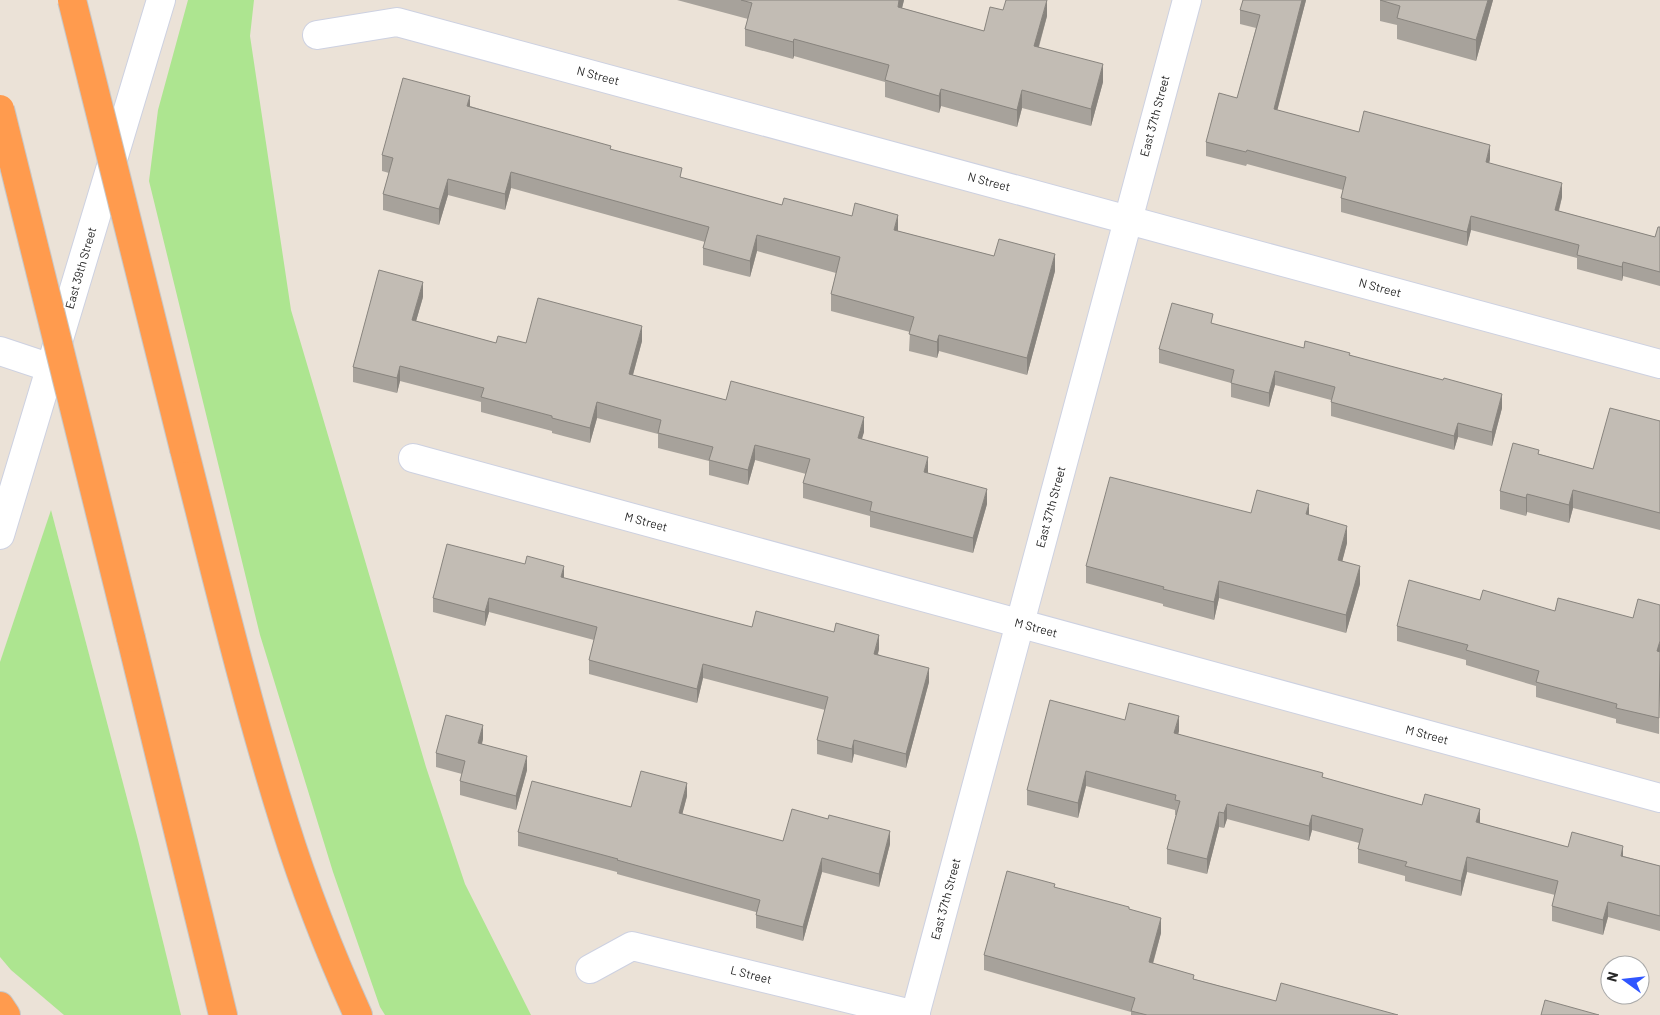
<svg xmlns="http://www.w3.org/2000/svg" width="1660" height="1015" font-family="Barlow,sans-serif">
	<rect width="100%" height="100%" fill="#ebe2d7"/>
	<g fill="#ade590">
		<path d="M 188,0 L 254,0 L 250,36 L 291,310 L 426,767 L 465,884 L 531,1015 L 385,1015 L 380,1007 L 333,872 L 260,635 L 149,181 L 158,110 Z"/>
		<path d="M 51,510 L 138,840 L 181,1015 L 64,1015 L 11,970 L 0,957 L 0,662 Z"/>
	</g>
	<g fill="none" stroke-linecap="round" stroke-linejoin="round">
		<g stroke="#cdd1e1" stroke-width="30">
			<g id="street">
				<path d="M 317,35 L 397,22 L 1660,364"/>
				<path d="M 0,351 L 51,368"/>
				<path d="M 413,458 L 1660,798"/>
				<path d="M 590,969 L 632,946 L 916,1015"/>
				<path d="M 915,1015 L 1187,0"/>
			</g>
		</g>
		<g stroke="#cdd1e1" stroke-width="30">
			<path id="secondary" d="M 0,535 L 161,0"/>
		</g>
		<g stroke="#c7c7c7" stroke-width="30">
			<g id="highway">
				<path d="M 184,449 C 216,574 246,701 285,825 C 305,889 330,953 358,1015"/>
				<path d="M 131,638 L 223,1015"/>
				<path d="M 0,1006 L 6,1015"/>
			</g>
		</g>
		<use href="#street" stroke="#fff" stroke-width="28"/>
		<use href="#secondary" stroke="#fff" stroke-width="28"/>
		<use href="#highway" stroke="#ff9b4e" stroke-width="28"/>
		<g stroke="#c7c7c7" stroke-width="30" stroke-linecap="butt">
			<g id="highway-bridge">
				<path d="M 72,0 L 184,449"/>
				<path d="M 0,109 L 131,638"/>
			</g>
		</g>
		<use href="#highway-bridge" stroke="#ff9b4e" stroke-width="28"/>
	</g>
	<g fill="#a7a29b">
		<path d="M 677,0 L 904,0 L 902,8 L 984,31 L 1003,10 L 1047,16 L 1039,47 L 1103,82 L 1091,126 L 1022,108 L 1017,127 L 941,106 L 939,113 L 885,97 L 885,82 L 794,56 L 793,59 L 745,46 L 745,29 L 748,19 Z"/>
		<path d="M 1243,0 L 1306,0 L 1277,110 L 1359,132 L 1490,159 L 1489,163 L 1562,197 L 1559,211 L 1655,237 L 1660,227 L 1660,286 L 1623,276 L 1622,281 L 1577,269 L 1577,258 L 1471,230 L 1467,246 L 1341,212 L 1341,198 L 1343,190 L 1247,164 L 1246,166 L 1206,156 L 1206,142 L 1237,98 L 1256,28 L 1240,24 L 1240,10 Z"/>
		<path d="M 1380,0 L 1493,0 L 1476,61 L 1397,39 L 1397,25 L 1380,21 Z"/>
		<path d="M 470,106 L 611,149 L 682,178 L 782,205 L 898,231 L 994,256 L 1055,271 L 1027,375 L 939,351 L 937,358 L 909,351 L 910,332 L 831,311 L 831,294 L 836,273 L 757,251 L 750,277 L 703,265 L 703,248 L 705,242 L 511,188 L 505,210 L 448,195 L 439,225 L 383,210 L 383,194 L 389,173 L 382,171 L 382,155 Z"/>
		<path d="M 423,297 L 416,321 L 496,343 L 526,343 L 642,341 L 633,375 L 726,400 L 864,432 L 861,439 L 987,504 L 973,553 L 870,527 L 870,516 L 803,498 L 803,483 L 806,474 L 755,460 L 748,485 L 709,475 L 709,461 L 658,448 L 658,434 L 597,418 L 590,443 L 552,433 L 552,431 L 481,412 L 481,402 L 400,381 L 397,393 L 353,382 L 353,367 Z"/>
		<path d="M 1213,324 L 1304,348 L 1350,355 L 1502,408 L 1492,446 L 1458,437 L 1454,450 L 1331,416 L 1331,400 L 1275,385 L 1269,407 L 1231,397 L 1231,383 L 1159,363 L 1159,349 Z"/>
		<path d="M 1660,421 L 1660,530 L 1573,508 L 1569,523 L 1527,512 L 1526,516 L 1500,509 L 1500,491 L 1539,454 L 1593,469 Z"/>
		<path d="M 1251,513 L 1309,515 L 1347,543 L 1342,561 L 1360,584 L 1346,633 L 1219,598 L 1214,620 L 1163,606 L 1163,604 L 1086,583 L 1086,566 Z"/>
		<path d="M 564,578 L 752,627 L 879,649 L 878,654 L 929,682 L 906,768 L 854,754 L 852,763 L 817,754 L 817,740 L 825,710 L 703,678 L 697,703 L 589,674 L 589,660 L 594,640 L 489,612 L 485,626 L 433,612 L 433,598 Z"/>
		<path d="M 1480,600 L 1555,611 L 1633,618 L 1660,605 L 1659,734 L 1616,723 L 1616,719 L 1536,697 L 1536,686 L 1466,665 L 1466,660 L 1397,641 L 1397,626 Z"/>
		<path d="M 1125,720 L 1179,731 L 1178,734 L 1323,778 L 1480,823 L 1568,847 L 1623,856 L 1660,866 L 1660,931 L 1608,917 L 1603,935 L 1552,921 L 1552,906 L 1555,895 L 1467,872 L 1461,896 L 1405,881 L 1405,876 L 1358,863 L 1358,849 L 1359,843 L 1312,830 L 1309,841 L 1227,819 L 1224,828 L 1219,827 L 1207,874 L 1167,864 L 1167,849 L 1176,815 L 1175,815 L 1175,810 L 1086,786 L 1078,818 L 1027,805 L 1027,790 Z"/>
		<path d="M 483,739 L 482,744 L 527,770 L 516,810 L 460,795 L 460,781 L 462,774 L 436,767 L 436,753 Z"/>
		<path d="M 687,796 L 682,814 L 783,841 L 890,844 L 879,887 L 822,872 L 803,941 L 756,928 L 756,912 L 617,874 L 617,872 L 518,846 L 518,832 L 631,807 Z"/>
		<path d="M 1055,888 L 1129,909 L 1161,933 L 1153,964 L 1194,979 L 1276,1001 L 1398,1015 L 1131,1015 L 1131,1012 L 984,970 L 984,955 Z"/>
	</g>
	<g fill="#88847e">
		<path d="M 899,0 L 904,0 L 898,24 L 898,7 Z"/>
		<path d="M 1047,0 L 1047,16 L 1034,63 L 1034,46 Z"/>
		<path d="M 1302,0 L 1306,0 L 1274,123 L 1274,109 Z"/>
		<path d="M 1488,0 L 1493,0 L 1476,61 L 1476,40 Z"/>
		<path d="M 794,39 L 794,56 L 793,59 L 793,42 Z"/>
		<path d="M 1103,64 L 1103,82 L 1091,126 L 1091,109 Z"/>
		<path d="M 941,89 L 941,106 L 939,113 L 939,96 Z"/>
		<path d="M 1022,90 L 1022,108 L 1017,127 L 1017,110 Z"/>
		<path d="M 470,96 L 470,112 L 467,106 Z"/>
		<path d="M 1490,145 L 1490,159 L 1486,176 L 1486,162 Z"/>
		<path d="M 511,172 L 511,188 L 505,210 L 505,194 Z"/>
		<path d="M 448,179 L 448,195 L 439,225 L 439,209 Z"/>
		<path d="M 1562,183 L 1562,197 L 1555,224 L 1555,210 Z"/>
		<path d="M 898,215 L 898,231 L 894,230 Z"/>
		<path d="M 1471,216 L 1471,230 L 1467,246 L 1467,232 Z"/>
		<path d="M 757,235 L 757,251 L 750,277 L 750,261 Z"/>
		<path d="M 1055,254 L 1055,271 L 1027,375 L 1027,358 Z"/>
		<path d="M 1623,262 L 1623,276 L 1622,281 L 1622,267 Z"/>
		<path d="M 423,282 L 423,297 L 412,335 L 412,320 Z"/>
		<path d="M 642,326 L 642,341 L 629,389 L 629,374 Z"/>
		<path d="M 939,335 L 939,351 L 937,358 L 937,342 Z"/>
		<path d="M 400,366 L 400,381 L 397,393 L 397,378 Z"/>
		<path d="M 1275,371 L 1275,385 L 1269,407 L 1269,393 Z"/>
		<path d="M 1502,394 L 1502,408 L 1492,446 L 1492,432 Z"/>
		<path d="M 597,402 L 597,418 L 590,443 L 590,428 Z"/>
		<path d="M 864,417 L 864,432 L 858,453 L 858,438 Z"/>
		<path d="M 1458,423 L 1458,437 L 1454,450 L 1454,436 Z"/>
		<path d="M 755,445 L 755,460 L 748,485 L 748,470 Z"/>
		<path d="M 928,457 L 928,472 L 924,487 L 924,472 Z"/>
		<path d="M 987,489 L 987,504 L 973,553 L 973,538 Z"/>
		<path d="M 1573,490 L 1573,508 L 1569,523 L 1569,505 Z"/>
		<path d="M 1527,494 L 1527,512 L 1526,516 L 1526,498 Z"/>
		<path d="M 1309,504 L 1309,521 L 1306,514 Z"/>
		<path d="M 1347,526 L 1347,543 L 1338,578 L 1338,560 Z"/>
		<path d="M 564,566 L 564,580 L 561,577 Z"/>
		<path d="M 1360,566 L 1360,584 L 1346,633 L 1346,615 Z"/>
		<path d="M 1219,581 L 1219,598 L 1214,620 L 1214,602 Z"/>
		<path d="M 489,598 L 489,612 L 485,626 L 485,612 Z"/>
		<path d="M 879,635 L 879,649 L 874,668 L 874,654 Z"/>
		<path d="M 1660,641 L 1660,656 L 1657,651 Z"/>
		<path d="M 703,664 L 703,678 L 697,703 L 697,689 Z"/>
		<path d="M 929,668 L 929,682 L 906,768 L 906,754 Z"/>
		<path d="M 1179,716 L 1179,731 L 1174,748 L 1174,733 Z"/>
		<path d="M 483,725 L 483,739 L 478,757 L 478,743 Z"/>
		<path d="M 854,740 L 854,754 L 852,763 L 852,749 Z"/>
		<path d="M 527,756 L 527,770 L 516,810 L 516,796 Z"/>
		<path d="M 1086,771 L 1086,786 L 1078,818 L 1078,803 Z"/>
		<path d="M 687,783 L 687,796 L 679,827 L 679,813 Z"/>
		<path d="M 1227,804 L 1227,819 L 1224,828 L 1224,813 Z"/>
		<path d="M 1480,809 L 1480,824 L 1476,822 Z"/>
		<path d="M 1219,812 L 1219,827 L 1207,874 L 1207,859 Z"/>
		<path d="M 1312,815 L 1312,830 L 1309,841 L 1309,826 Z"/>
		<path d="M 890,831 L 890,844 L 879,887 L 879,874 Z"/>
		<path d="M 1623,846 L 1623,861 L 1621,856 Z"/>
		<path d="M 1467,857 L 1467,872 L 1461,896 L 1461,881 Z"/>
		<path d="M 822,858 L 822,872 L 803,941 L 803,927 Z"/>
		<path d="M 1608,902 L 1608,917 L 1603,935 L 1603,920 Z"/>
		<path d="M 1161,918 L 1161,933 L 1149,977 L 1149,962 Z"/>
	</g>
	<g fill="#c2bcb4" stroke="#88847e">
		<path d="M 741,0 L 899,0 L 898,7 L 984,31 L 990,7 L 1003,10 L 1006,0 L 1047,0 L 1034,46 L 1103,64 L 1091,109 L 1022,90 L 1017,110 L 941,89 L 939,96 L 885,80 L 889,65 L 794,39 L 793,42 L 745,29 L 752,3 Z"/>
		<path d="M 1243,0 L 1302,0 L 1274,109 L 1359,132 L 1364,111 L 1490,145 L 1486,162 L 1562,183 L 1555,210 L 1655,237 L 1658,227 L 1660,227 L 1660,272 L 1623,262 L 1622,267 L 1577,255 L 1579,245 L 1471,216 L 1467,232 L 1341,198 L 1346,177 L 1247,150 L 1246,152 L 1206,142 L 1219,93 L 1237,98 L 1260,15 L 1240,10 Z"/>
		<path d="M 1380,0 L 1488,0 L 1476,40 L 1397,18 L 1400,6 Z"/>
		<path d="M 403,78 L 470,96 L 467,106 L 611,146 L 610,149 L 682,168 L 680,177 L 782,205 L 784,198 L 852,216 L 855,203 L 898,215 L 894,230 L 994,256 L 999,239 L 1055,254 L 1027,358 L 939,335 L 937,342 L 909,334 L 914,317 L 831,294 L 840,257 L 757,235 L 750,261 L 703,248 L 709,227 L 511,172 L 505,194 L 448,179 L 439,209 L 383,194 L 393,158 L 382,155 Z"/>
		<path d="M 379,270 L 423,282 L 412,320 L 496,343 L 498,336 L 526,343 L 538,298 L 642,326 L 629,374 L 726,400 L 731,381 L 864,417 L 858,438 L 928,457 L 924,472 L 987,489 L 973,538 L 870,511 L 872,502 L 803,483 L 810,459 L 755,445 L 748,470 L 709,460 L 713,447 L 658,433 L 661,420 L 597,402 L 590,428 L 552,418 L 552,416 L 481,397 L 484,388 L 400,366 L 397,378 L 353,367 Z"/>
		<path d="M 1172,303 L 1213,314 L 1211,323 L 1304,348 L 1305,341 L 1350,353 L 1349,355 L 1443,380 L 1444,378 L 1502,394 L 1492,432 L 1458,423 L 1454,436 L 1331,402 L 1335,387 L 1275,371 L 1269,393 L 1231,383 L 1234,370 L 1159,349 Z"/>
		<path d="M 1610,408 L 1660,421 L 1660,513 L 1573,490 L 1569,505 L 1527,494 L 1526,498 L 1500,491 L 1513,443 L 1539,450 L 1538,454 L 1593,469 Z"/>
		<path d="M 1110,477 L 1251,513 L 1257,490 L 1309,504 L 1306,514 L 1347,526 L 1338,560 L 1360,566 L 1346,615 L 1219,581 L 1214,602 L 1163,589 L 1164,587 L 1086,566 Z"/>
		<path d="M 447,544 L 525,564 L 527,556 L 564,566 L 561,577 L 752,627 L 756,611 L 834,632 L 836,623 L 879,635 L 874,654 L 929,668 L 906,754 L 854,740 L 852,749 L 817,740 L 828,697 L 703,664 L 697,689 L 589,660 L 597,627 L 489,598 L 485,612 L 433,598 Z"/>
		<path d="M 1409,580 L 1480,600 L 1483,590 L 1555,611 L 1558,598 L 1633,618 L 1638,599 L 1660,605 L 1660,641 L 1657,651 L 1660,652 L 1659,718 L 1616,708 L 1617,704 L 1536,682 L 1539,671 L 1466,650 L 1468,645 L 1397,626 Z"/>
		<path d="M 1050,700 L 1125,720 L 1129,703 L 1179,716 L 1174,733 L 1323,773 L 1322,777 L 1422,805 L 1425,794 L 1480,809 L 1476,822 L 1568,847 L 1572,832 L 1623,846 L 1621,856 L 1660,866 L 1660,916 L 1608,902 L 1603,920 L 1552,906 L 1558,881 L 1467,857 L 1461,881 L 1405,866 L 1407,862 L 1358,849 L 1363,829 L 1312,815 L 1309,826 L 1227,804 L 1224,813 L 1219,812 L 1207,859 L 1167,849 L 1180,801 L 1175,800 L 1176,795 L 1086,771 L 1078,803 L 1027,790 Z"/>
		<path d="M 446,715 L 483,725 L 478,743 L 527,756 L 516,796 L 460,781 L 465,761 L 436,753 Z"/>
		<path d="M 641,771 L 687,783 L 679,813 L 783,841 L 792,809 L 828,819 L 829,815 L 890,831 L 879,874 L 822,858 L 803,927 L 756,915 L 760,900 L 617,860 L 618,859 L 518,832 L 532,781 L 631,807 Z"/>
		<path d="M 1007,871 L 1055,884 L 1054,887 L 1129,907 L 1129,909 L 1161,918 L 1149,962 L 1194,975 L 1193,979 L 1276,1001 L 1281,983 L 1398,1015 L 1147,1015 L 1131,1011 L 1135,998 L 984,955 Z"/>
		<path d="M 1545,1000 L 1599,1015 L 1541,1015 Z"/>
	</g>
	<g text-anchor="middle" stroke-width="4" stroke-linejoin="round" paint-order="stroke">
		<g font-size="12" fill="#272727" stroke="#fff">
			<text transform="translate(598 76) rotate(15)" y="4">N Street</text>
			<text transform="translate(1155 116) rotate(-75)" y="4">East 37th Street</text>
			<text transform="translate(989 182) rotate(15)" y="4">N Street</text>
			<text transform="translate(81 268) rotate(-74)" y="4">East 39th Street</text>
			<text transform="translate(1380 288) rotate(15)" y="4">N Street</text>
			<text transform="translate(1051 507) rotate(-75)" y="4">East 37th Street</text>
			<text transform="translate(646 522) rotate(15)" y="4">M Street</text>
			<text transform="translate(1036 628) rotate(15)" y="4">M Street</text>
			<text transform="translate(1427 735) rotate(15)" y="4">M Street</text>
			<text transform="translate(946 899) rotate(-75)" y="4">East 37th Street</text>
			<text transform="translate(751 975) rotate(14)" y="4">L Street</text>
		</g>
	</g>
	<g transform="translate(1625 980) rotate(285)"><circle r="24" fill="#ffffff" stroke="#a9a9a9"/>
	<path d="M0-4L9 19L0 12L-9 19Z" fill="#3056ff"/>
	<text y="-8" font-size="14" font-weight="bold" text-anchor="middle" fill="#272727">N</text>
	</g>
</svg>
